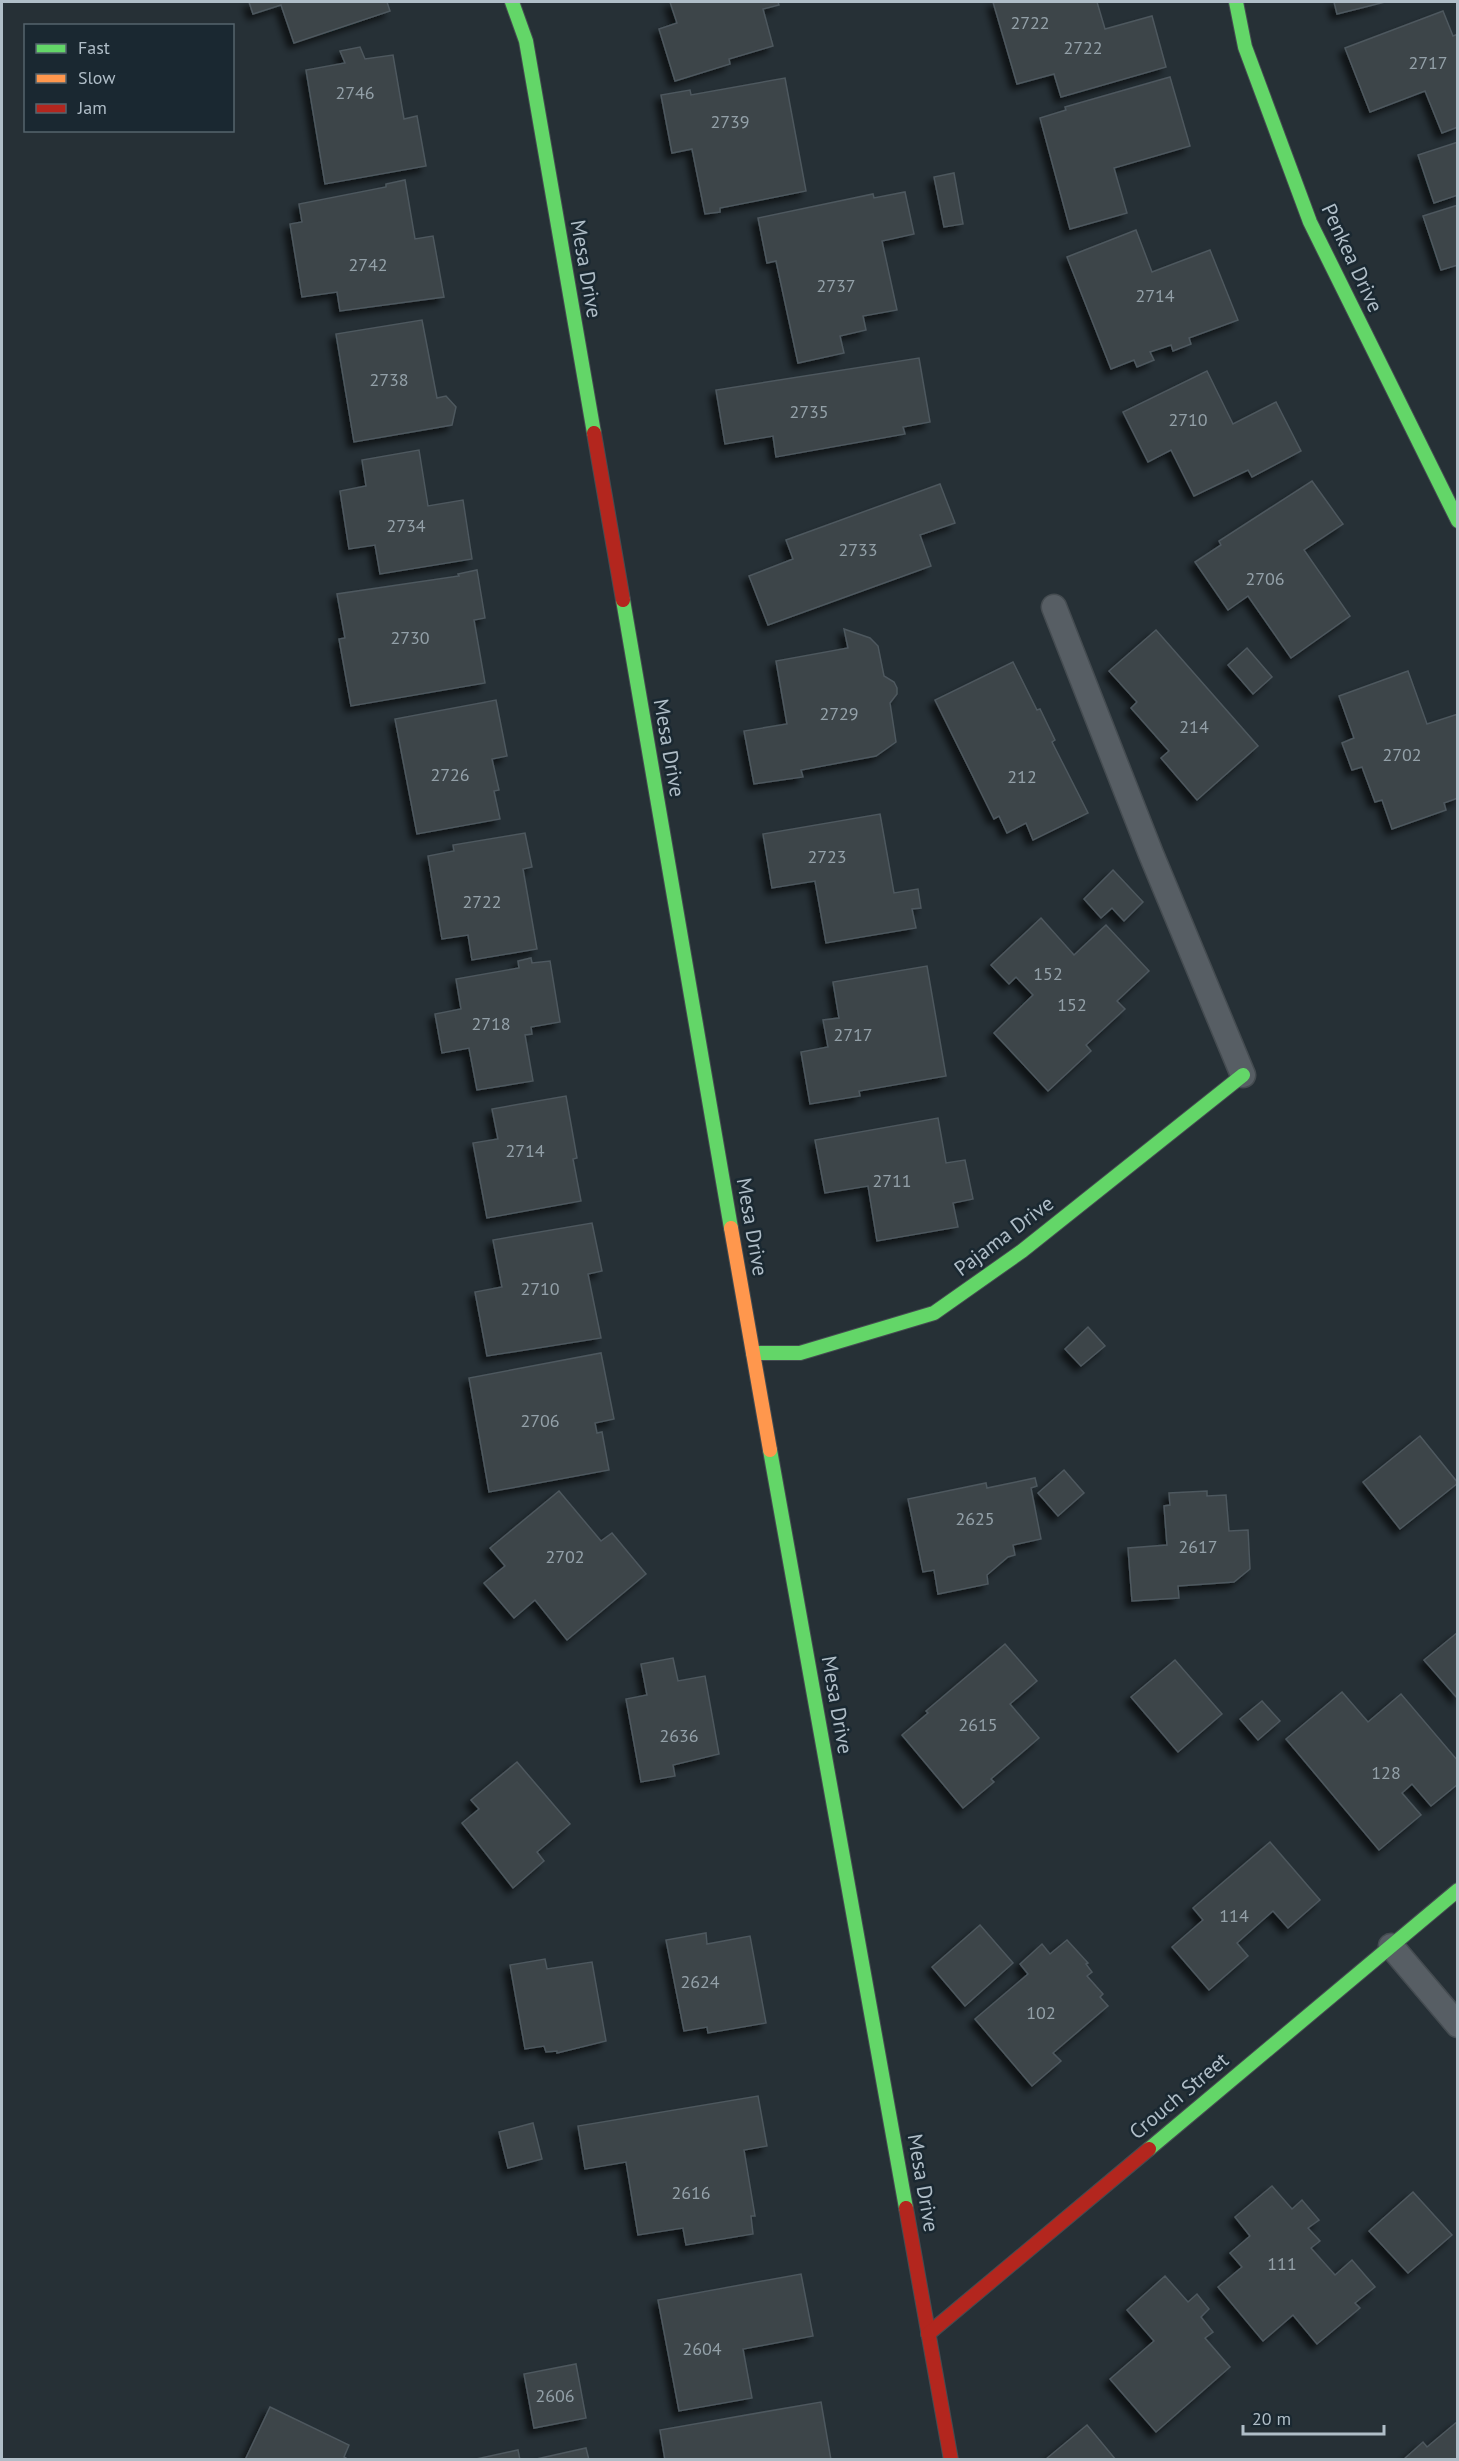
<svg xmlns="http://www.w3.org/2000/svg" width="1459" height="2461" font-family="'PT Sans',sans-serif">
	<defs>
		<filter id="shadow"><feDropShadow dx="-5.5" dy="5.5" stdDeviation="3" flood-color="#0009"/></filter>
	</defs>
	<rect width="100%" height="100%" fill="#263036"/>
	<g fill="#3c4449" stroke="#4e585e" stroke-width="1.5" filter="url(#shadow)">
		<path d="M 249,2 L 387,2 L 390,11 L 294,43 L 281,5 L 253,14 Z"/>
		<path d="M 670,2 L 778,2 L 779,5 L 763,9 L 773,46 L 729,59 L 730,64 L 675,81 L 659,29 L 677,23 Z"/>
		<path d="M 993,2 L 1097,2 L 1105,29 L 1152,16 L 1166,67 L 1061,97 L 1054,74 L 1017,84 Z"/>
		<path d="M 1334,2 L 1385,2 L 1337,14 Z"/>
		<path d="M 1443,11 L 1453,36 L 1458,34 L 1458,127 L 1442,133 L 1425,91 L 1370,112 L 1345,48 Z"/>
		<path d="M 360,47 L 365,59 L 393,55 L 404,119 L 417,116 L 426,166 L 325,184 L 306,70 L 345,63 L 340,51 Z"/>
		<path d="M 1170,77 L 1190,146 L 1114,168 L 1127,213 L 1070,229 L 1040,118 L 1066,110 L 1065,107 Z"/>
		<path d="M 785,78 L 806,191 L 720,208 L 720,212 L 705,214 L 692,149 L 672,153 L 661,95 L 690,90 L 691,95 Z"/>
		<path d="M 1458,142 L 1458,195 L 1434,203 L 1418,155 Z"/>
		<path d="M 954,173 L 963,224 L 944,227 L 934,177 Z"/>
		<path d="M 405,180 L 415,239 L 433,236 L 444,297 L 340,311 L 337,292 L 302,297 L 290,224 L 302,222 L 299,204 L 386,187 L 386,184 Z"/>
		<path d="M 905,192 L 914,234 L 882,241 L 897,310 L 863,316 L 866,330 L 840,336 L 844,353 L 798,363 L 776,261 L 767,263 L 758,218 L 873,194 L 874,198 Z"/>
		<path d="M 1458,205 L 1458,265 L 1441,270 L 1423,216 Z"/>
		<path d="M 1136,230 L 1152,272 L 1210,250 L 1238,320 L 1189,338 L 1191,344 L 1173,351 L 1171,345 L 1150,352 L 1154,360 L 1137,367 L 1134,360 L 1111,369 L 1067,257 Z"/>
		<path d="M 422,320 L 437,398 L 446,396 L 456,407 L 452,425 L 354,442 L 336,334 Z"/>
		<path d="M 919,358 L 930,422 L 903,427 L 905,434 L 776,457 L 773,436 L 725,444 L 716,390 Z"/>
		<path d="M 1207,371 L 1233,424 L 1276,402 L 1301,451 L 1252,477 L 1248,470 L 1194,496 L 1171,450 L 1148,462 L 1123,412 Z"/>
		<path d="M 419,450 L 428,506 L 463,500 L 472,559 L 380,574 L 375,545 L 349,549 L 340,491 L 366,486 L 362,460 Z"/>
		<path d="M 1312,481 L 1343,524 L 1304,550 L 1350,616 L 1291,658 L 1248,596 L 1228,610 L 1195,562 L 1221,545 L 1219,541 Z"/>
		<path d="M 940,484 L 955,523 L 920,535 L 931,566 L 768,625 L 749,576 L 793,559 L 786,540 Z"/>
		<path d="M 477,570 L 485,618 L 474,620 L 485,683 L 351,706 L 339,639 L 345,638 L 337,594 L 459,576 L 458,574 Z"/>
		<path d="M 844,629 L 870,638 L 878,646 L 884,676 L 894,682 L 897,688 L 897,694 L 890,703 L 896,742 L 876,756 L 801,770 L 803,777 L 754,784 L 744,731 L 787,724 L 776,661 L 848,648 Z"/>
		<path d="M 1156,630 L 1258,746 L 1197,800 L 1161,758 L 1169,751 L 1131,708 L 1137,702 L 1109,671 Z"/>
		<path d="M 1247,648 L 1272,677 L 1253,694 L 1228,665 Z"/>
		<path d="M 1013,662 L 1037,710 L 1040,709 L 1055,740 L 1052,742 L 1088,813 L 1033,840 L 1026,823 L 1007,833 L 999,816 L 994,819 L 935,700 Z"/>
		<path d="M 1408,671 L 1427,724 L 1458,714 L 1458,798 L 1444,803 L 1446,810 L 1392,829 L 1382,800 L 1375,802 L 1362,767 L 1352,770 L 1342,743 L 1354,738 L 1339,696 Z"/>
		<path d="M 496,700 L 507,756 L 492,759 L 499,790 L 494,791 L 500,819 L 417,834 L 395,719 Z"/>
		<path d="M 880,814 L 894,893 L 918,889 L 921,908 L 912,909 L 916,928 L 826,943 L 815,881 L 772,888 L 763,834 Z"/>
		<path d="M 525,833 L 532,867 L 523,869 L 537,949 L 472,960 L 468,935 L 442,939 L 428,856 L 454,851 L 453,845 Z"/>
		<path d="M 1113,870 L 1143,902 L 1124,921 L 1112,908 L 1101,918 L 1084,899 Z"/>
		<path d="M 1041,918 L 1074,955 L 1106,925 L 1149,971 L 1117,1001 L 1125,1009 L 1086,1045 L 1091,1051 L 1048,1091 L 994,1033 L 1033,995 L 1016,977 L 1009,984 L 991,965 Z"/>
		<path d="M 531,958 L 532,963 L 550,961 L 560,1022 L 531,1027 L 532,1034 L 525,1035 L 533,1081 L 477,1090 L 469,1048 L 442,1053 L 435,1014 L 461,1009 L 456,979 L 519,968 L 518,961 Z"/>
		<path d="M 927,966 L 946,1076 L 859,1091 L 860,1096 L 810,1104 L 801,1052 L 828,1047 L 823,1020 L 839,1018 L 833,982 Z"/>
		<path d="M 566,1096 L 577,1158 L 573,1159 L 581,1201 L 487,1218 L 473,1143 L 498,1139 L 492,1109 Z"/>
		<path d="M 938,1118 L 946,1163 L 965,1160 L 973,1199 L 953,1203 L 958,1227 L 877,1241 L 868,1186 L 825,1193 L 815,1140 Z"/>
		<path d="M 592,1223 L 602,1271 L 588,1274 L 601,1338 L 487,1356 L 475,1292 L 502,1287 L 493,1240 Z"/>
		<path d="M 1088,1327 L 1105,1346 L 1081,1366 L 1065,1349 Z"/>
		<path d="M 601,1353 L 614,1419 L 595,1423 L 597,1433 L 602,1432 L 609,1470 L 489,1492 L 469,1378 Z"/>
		<path d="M 1420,1436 L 1458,1483 L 1400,1529 L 1363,1482 Z"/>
		<path d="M 1064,1470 L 1084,1493 L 1058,1516 L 1038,1493 Z"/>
		<path d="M 1035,1478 L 1037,1486 L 1031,1488 L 1041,1539 L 1013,1545 L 1015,1555 L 1008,1557 L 987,1575 L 988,1584 L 938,1594 L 934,1570 L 923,1572 L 908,1499 L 986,1483 L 987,1488 Z"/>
		<path d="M 559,1491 L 601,1541 L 612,1533 L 646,1574 L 567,1640 L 535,1600 L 514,1618 L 484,1583 L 505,1566 L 490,1548 Z"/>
		<path d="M 1207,1491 L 1207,1496 L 1226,1495 L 1229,1531 L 1248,1530 L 1250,1569 L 1234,1582 L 1178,1586 L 1179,1598 L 1132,1601 L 1128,1548 L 1167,1545 L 1164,1506 L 1170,1505 L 1169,1493 Z"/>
		<path d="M 1458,1632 L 1458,1699 L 1424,1660 Z"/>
		<path d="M 1005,1644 L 1037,1681 L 1010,1704 L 1039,1738 L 991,1779 L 994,1782 L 963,1808 L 902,1735 L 928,1713 L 926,1711 Z"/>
		<path d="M 673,1658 L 678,1681 L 705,1676 L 719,1754 L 673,1765 L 675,1776 L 641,1782 L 626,1699 L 647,1695 L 641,1664 Z"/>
		<path d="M 1175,1660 L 1222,1714 L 1178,1752 L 1131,1697 Z"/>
		<path d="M 1342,1692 L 1368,1722 L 1401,1694 L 1458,1761 L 1458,1784 L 1431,1806 L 1412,1784 L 1402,1793 L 1421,1815 L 1379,1850 L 1286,1739 Z"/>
		<path d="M 1262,1701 L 1280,1721 L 1258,1740 L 1240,1719 Z"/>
		<path d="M 517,1762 L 570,1824 L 537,1852 L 544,1861 L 513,1888 L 462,1823 L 479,1809 L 471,1800 Z"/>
		<path d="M 1270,1842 L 1320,1900 L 1288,1928 L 1273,1911 L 1237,1943 L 1248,1956 L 1209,1990 L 1172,1947 L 1203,1920 L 1193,1908 Z"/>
		<path d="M 980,1925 L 1013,1963 L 965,2006 L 932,1967 Z"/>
		<path d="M 706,1933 L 707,1944 L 750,1936 L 766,2023 L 708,2033 L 707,2027 L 684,2031 L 666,1940 Z"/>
		<path d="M 1067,1940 L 1088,1963 L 1086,1964 L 1092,1972 L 1087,1976 L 1103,1994 L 1100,1997 L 1108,2006 L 1053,2053 L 1061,2061 L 1032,2086 L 975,2019 L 1028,1974 L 1020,1964 L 1042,1944 L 1050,1954 Z"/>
		<path d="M 545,1959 L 547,1969 L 592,1962 L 606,2041 L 557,2053 L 557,2051 L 546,2052 L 544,2046 L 525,2049 L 510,1965 Z"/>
		<path d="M 758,2096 L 767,2146 L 744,2150 L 755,2216 L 751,2216 L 753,2234 L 686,2245 L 683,2228 L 638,2235 L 626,2162 L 585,2169 L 578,2126 Z"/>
		<path d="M 533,2123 L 542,2159 L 508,2168 L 499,2132 Z"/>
		<path d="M 1272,2186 L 1292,2209 L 1302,2200 L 1319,2220 L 1308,2228 L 1320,2241 L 1311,2248 L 1335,2275 L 1352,2260 L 1375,2287 L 1355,2303 L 1360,2308 L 1317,2344 L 1293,2315 L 1263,2341 L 1218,2287 L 1242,2267 L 1230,2253 L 1250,2236 L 1235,2217 Z"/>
		<path d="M 1413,2192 L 1452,2235 L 1408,2273 L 1369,2231 Z"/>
		<path d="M 801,2274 L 813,2336 L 743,2349 L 752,2398 L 679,2411 L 658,2300 Z"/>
		<path d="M 1165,2276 L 1188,2302 L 1197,2294 L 1209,2309 L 1201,2317 L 1213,2332 L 1205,2338 L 1230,2367 L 1156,2432 L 1110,2379 L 1154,2341 L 1127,2310 Z"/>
		<path d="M 576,2364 L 586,2418 L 534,2428 L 524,2374 Z"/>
		<path d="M 821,2402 L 831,2460 L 665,2460 L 660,2430 Z"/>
		<path d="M 270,2407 L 349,2445 L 344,2457 L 349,2460 L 245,2460 Z"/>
		<path d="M 1458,2421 L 1458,2460 L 1403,2460 L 1423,2442 L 1427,2447 Z"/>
		<path d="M 1087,2425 L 1116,2460 L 1046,2460 L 1046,2459 Z"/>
		<path d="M 586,2448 L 589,2460 L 532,2460 Z"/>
		<path d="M 518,2450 L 520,2460 L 476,2460 L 476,2459 Z"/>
	</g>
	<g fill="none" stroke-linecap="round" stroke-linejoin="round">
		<g stroke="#454c51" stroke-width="27">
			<g id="lane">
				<path d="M 1054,607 L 1151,854 L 1243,1075"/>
				<path d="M 1391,1946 L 1458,2025"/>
			</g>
		</g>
		<g stroke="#454c51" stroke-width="16">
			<g id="fast">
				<path d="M 512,2 L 526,41 L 594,433"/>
				<path d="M 1236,2 L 1245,47 L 1310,222 L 1458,521"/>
				<path d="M 623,600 L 731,1228"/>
				<path d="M 753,1353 L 800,1353 L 934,1313 L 1022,1251 L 1243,1075"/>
				<path d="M 770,1450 L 906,2208"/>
				<path d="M 1149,2149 L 1458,1890"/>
			</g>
		</g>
		<g stroke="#454c51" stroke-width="16">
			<path id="slow" d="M 731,1228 L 770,1450"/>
		</g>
		<g stroke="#454c51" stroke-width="16">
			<g id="jam">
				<path d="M 594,433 L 623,600"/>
				<path d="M 906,2208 L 951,2460"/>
				<path d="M 928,2334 L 1149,2149"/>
			</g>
		</g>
		<use href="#lane" stroke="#575e64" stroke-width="24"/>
		<use href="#fast" stroke="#63d668" stroke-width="14"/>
		<use href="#slow" stroke="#ff974d" stroke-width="14"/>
		<use href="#jam" stroke="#b3261e" stroke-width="14"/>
	</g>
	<g text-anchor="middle" stroke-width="5" stroke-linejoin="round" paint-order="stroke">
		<g font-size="18" fill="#93a0a8">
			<text x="1030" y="29">2722</text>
			<text x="1083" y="54">2722</text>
			<text x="1428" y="69">2717</text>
			<text x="355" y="99">2746</text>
			<text x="730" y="128">2739</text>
			<text x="368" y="271">2742</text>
			<text x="836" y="292">2737</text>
			<text x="1155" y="302">2714</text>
			<text x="389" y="386">2738</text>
			<text x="809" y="418">2735</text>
			<text x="1188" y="426">2710</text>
			<text x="406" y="532">2734</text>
			<text x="858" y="556">2733</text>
			<text x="1265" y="585">2706</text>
			<text x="410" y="644">2730</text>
			<text x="839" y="720">2729</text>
			<text x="1194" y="733">214</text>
			<text x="1402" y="761">2702</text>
			<text x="450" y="781">2726</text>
			<text x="1022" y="783">212</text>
			<text x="827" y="863">2723</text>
			<text x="482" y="908">2722</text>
			<text x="1048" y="980">152</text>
			<text x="1072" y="1011">152</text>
			<text x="491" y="1030">2718</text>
			<text x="853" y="1041">2717</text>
			<text x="525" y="1157">2714</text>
			<text x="892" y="1187">2711</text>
			<text x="540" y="1295">2710</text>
			<text x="540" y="1427">2706</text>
			<text x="975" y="1525">2625</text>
			<text x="1198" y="1553">2617</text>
			<text x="565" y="1563">2702</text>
			<text x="978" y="1731">2615</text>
			<text x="679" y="1742">2636</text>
			<text x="1386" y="1779">128</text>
			<text x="1234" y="1922">114</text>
			<text x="700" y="1988">2624</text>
			<text x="1041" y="2019">102</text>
			<text x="691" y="2199">2616</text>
			<text x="1282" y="2270">111</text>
			<text x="702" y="2355">2604</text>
			<text x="555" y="2402">2606</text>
		</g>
		<g font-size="21" fill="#b0bec8" stroke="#1a2831">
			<text transform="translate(1352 258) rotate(65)" y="7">Penkea Drive</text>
			<text transform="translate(586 269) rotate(80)" y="7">Mesa Drive</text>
			<text transform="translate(669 748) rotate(80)" y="7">Mesa Drive</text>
			<text transform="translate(752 1227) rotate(80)" y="7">Mesa Drive</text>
			<text transform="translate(1004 1236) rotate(-37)" y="7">Pajama Drive</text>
			<text transform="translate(837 1705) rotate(80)" y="7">Mesa Drive</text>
			<text transform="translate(1179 2096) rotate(-40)" y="7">Crouch Street</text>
			<text transform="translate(923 2183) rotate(80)" y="7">Mesa Drive</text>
		</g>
	</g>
	<rect width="1459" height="2461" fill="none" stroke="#b0bec8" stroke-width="6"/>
	<rect x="24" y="24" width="210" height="108" fill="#1a2831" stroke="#56646d" stroke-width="1.5"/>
	<rect x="36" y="44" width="30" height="9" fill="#63d668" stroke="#56646d" stroke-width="1.5"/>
	<text x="78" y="54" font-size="18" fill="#b0bec8">Fast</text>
	<rect x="36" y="74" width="30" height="9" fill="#ff974d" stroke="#56646d" stroke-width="1.5"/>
	<text x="78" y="84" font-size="18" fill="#b0bec8">Slow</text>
	<rect x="36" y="104" width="30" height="9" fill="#b3261e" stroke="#56646d" stroke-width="1.5"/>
	<text x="78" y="114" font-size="18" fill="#b0bec8">Jam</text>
	<path d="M1243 2425v9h141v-9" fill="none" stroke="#b0bec8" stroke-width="3"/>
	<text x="1252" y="2425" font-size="18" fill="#b0bec8" stroke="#1a2831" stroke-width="4.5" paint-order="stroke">20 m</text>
</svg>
